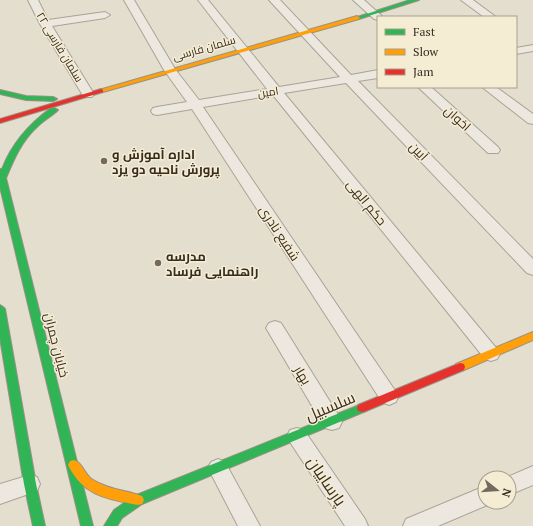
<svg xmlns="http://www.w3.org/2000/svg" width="533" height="526" font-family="'PT Serif',Cairo,serif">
	<rect width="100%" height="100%" fill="#e4dece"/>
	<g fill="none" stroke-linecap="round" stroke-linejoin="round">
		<g stroke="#a9a397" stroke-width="2">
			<g id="street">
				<path d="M 28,0 L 38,0 L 48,20 L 105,12 L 110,15 L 105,18 L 52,26 L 94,94 L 92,97 L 84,97 L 82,94 L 40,24 Z"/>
				<path d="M 124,0 L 134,0 L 175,69 L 199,100 L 267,89 L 198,0 L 208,0 L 279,87 L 340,77 L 269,0 L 280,0 L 351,75 L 378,70 L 378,78 L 358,81 L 533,259 L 533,275 L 527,273 L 346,83 L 284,93 L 497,349 L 500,354 L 497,359 L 491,361 L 485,359 L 273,95 L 203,107 L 396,392 L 398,397 L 396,402 L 389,405 L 382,402 L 192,109 L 157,115 L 153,114 L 151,111 L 153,108 L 157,107 L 187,102 L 164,70 Z"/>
				<path d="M 353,0 L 364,0 L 383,17 L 378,17 L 378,20 L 374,19 Z"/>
				<path d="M 461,0 L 473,0 L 496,17 L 484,17 Z"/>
				<path d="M 533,45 L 533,51 L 516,54 L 516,48 Z"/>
				<path d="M 418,87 L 431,87 L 498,147 L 500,150 L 498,153 L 488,153 Z"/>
				<path d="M 482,87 L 496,87 L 533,114 L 533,124 L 528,123 Z"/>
				<path d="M 275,321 L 281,323 L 339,416 L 342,422 L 339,428 L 332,430 L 325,428 L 266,328 L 269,323 Z"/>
				<path d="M 297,428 L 304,430 L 365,519 L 368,526 L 345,526 L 290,442 L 287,436 L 290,430 Z"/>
				<path d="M 218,459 L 225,462 L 260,526 L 238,526 L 208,468 L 211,462 Z"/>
				<path d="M 533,466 L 533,485 L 509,495 L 509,478 L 505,478 Z"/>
				<path d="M 30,475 L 37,477 L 40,484 L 37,491 L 0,504 L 0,484 Z"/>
				<path d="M 485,486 L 485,502 L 492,503 L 438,526 L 403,526 L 406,519 Z"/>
			</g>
		</g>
		<g stroke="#999286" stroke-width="2">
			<g id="fast">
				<path d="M 410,0 L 419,0 L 359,19 L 354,18 Z"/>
				<path d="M 0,90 L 26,96 L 53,97 L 57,99 L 53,101 L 26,100 L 0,94 Z"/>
				<path d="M 51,108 L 54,108 L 58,110 C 52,116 44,120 38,126 C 22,140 14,159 6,178 L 93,526 L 81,526 L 0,187 L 0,169 L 2,169 C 12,143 29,124 51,108 Z"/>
				<path d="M 0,305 L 3,307 L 5,309 L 36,484 L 45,526 L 33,526 L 24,484 L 0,338 Z"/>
				<path d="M 362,404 L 366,405 L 367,408 L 366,411 L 142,504 L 122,518 L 117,526 L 104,526 L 114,510 L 134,496 Z"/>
			</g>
		</g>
		<g stroke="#999286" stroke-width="2">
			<g id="slow">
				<path d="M 357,16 L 360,18 L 359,19 L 103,92 L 99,92 L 98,91 L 99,90 Z"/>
				<path d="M 533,332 L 533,340 L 464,370 L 460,371 L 456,370 L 455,367 L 456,364 Z"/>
				<path d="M 74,460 C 83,463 85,476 93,480 C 110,490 125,490 142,496 L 144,500 L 142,504 L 138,505 C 108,499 83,496 68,465 L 70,461 Z"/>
			</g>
		</g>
		<g stroke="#999286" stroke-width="2">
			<g id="jam">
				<path d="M 101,89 L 103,90 L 103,92 L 0,123 L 0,119 Z"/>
				<path d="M 460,363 L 464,364 L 465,367 L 464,370 L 366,411 L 362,412 L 358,411 L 357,408 L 358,405 Z"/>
			</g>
		</g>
		<use href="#street" fill="#ece8df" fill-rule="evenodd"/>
		<use href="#fast" fill="#30b455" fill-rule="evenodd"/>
		<use href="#slow" fill="#ff9f0a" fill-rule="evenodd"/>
		<use href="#jam" fill="#e5322d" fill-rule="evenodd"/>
	</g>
	<g fill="#746a5c" stroke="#f5ecd4" stroke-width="1.5">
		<circle cx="104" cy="161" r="4"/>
		<circle cx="158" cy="263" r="4"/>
	</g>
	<g text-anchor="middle" stroke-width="3" stroke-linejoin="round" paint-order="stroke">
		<g font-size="11" fill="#382b1f" stroke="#f5ecd4">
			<text transform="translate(60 47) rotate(59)" y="4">سلمان فارسی ۲۲</text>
			<text transform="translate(204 48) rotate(-16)" y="4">سلمان فارسی</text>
			<text transform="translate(268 92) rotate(-9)" y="4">امین</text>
		</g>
		<g font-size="13" fill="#382b1f" stroke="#f5ecd4">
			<text transform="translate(458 118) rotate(42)" y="5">اخوان</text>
			<text transform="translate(419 151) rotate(46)" y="5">آیین</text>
			<text transform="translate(367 202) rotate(51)" y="5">حکم الهی</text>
			<text transform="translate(280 233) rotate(57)" y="5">شفیع نادری</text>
			<text transform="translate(57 345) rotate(76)" y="5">خیابان چمران</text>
			<text transform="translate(303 375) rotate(59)" y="5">بهار</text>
		</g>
		<g font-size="13" font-weight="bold" fill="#382b1f" stroke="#f5ecd4" text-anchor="start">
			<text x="112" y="159">اداره آموزش و<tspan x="112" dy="15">پرورش ناحیه دو یزد</tspan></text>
			<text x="166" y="261">مدرسه<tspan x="166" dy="15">راهنمایی فرساد</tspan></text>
		</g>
		<g font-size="16" fill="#382b1f" stroke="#f5ecd4">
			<text transform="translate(330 406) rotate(-23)" y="6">سلسبیل</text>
			<text transform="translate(327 481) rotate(56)" y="6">پارساییان</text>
		</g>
	</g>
	<rect x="377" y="16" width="140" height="72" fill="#f5ecd4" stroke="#a99f8c"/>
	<rect x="385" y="29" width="20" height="6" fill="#30b455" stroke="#a99f8c"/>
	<text x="413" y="36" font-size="12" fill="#382b1f">Fast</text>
	<rect x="385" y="49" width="20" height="6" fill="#ff9f0a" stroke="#a99f8c"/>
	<text x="413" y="56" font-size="12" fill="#382b1f">Slow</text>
	<rect x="385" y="69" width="20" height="6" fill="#e5322d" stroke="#a99f8c"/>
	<text x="413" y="76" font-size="12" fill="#382b1f">Jam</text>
	<g transform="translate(497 490) rotate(107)"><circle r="19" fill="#f5ecd4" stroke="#a99f8c"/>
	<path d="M0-3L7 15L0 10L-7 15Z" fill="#746a5c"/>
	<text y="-6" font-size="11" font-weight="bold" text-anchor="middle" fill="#382b1f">N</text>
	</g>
</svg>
